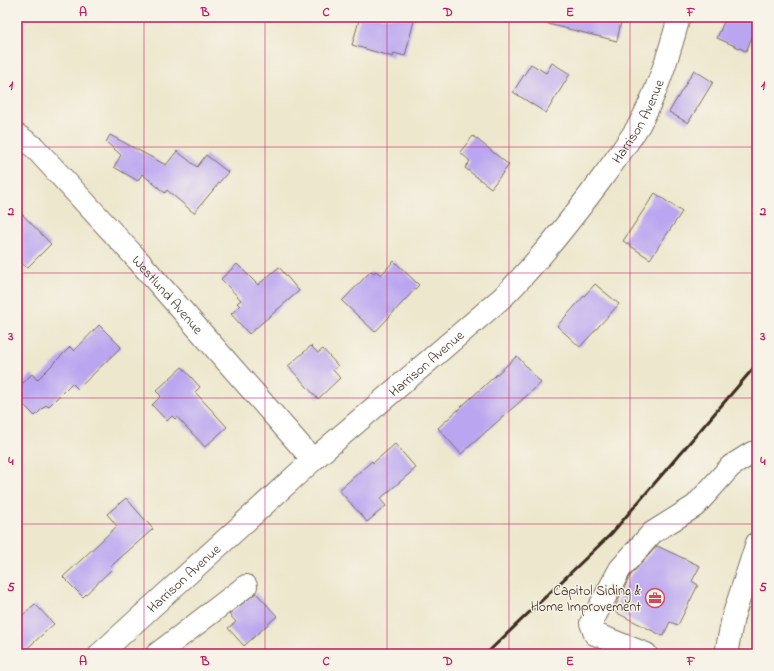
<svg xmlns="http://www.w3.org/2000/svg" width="774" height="671" font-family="'Indie Flower',sans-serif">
	<rect width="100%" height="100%" fill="#f7f3e8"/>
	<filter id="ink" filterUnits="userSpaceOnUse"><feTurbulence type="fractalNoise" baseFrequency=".025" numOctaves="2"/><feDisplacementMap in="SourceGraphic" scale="8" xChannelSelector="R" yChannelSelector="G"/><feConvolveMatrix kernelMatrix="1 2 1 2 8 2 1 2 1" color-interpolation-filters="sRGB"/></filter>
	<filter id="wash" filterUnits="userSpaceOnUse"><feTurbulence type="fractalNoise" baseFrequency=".012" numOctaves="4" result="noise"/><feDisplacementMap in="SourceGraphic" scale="16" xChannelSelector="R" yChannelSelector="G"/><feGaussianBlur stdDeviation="0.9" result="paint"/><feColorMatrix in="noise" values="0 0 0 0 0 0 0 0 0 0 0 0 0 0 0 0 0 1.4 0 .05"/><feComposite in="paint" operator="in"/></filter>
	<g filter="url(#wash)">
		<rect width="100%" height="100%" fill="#ede7cd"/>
		<g id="blocks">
			<g fill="#baa6f0">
				<path d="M 360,17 L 415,17 L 405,56 L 394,53 L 393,57 L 352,45 Z"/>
				<path d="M 549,17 L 622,17 L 617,41 L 548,24 Z"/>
				<path d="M 726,17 L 757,17 L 757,26 L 746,51 L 717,38 Z"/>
				<path d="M 552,63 L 570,74 L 546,113 L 513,92 L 531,64 L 546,73 Z"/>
				<path d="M 694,70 L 713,82 L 688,123 L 669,112 Z"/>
				<path d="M 110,135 L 166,165 L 177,151 L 197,167 L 206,155 L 228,172 L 194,213 L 167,190 L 165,193 L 142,174 L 138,181 L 114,167 L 121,155 L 106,142 Z"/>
				<path d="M 473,136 L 509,165 L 491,188 L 465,168 L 470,161 L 460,152 Z"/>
				<path d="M 655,193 L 682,212 L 650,259 L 623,241 Z"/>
				<path d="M 17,209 L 51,244 L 27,268 L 17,259 Z"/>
				<path d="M 394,261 L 419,285 L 375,332 L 342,301 L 371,271 L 374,273 L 376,271 L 381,275 Z"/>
				<path d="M 237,264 L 258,285 L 279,267 L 299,291 L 249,334 L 231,314 L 240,306 L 237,303 L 241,300 L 221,279 Z"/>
				<path d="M 595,284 L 619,304 L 580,347 L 557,326 Z"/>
				<path d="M 99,325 L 121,347 L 78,389 L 72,383 L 48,407 L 46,405 L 35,416 L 17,398 L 17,389 L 32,374 L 37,380 L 70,347 L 74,351 Z"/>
				<path d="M 311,346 L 318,353 L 323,349 L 338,366 L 333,370 L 340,378 L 318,399 L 288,366 Z"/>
				<path d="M 517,356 L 541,383 L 461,454 L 438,428 Z"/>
				<path d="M 182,367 L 200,387 L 195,392 L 227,427 L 205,447 L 177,417 L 175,419 L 172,416 L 167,421 L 152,405 L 161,396 L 156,391 Z"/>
				<path d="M 395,444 L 416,468 L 380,499 L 386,506 L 367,522 L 339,490 L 372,461 L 373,463 Z"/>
				<path d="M 126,498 L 153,529 L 110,567 L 112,569 L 83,597 L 63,577 L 117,526 L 107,514 Z"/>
				<path d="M 657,546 L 700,566 L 692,581 L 698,585 L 678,625 L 670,622 L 663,636 L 613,611 L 630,576 Z"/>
				<path d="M 256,593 L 277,616 L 244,646 L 228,628 L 236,622 L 229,614 Z"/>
				<path d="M 35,604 L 54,624 L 21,654 L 17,654 L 17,620 Z"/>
			</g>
		</g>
	</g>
	<g filter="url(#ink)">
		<use href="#blocks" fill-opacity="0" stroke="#796c5b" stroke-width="1"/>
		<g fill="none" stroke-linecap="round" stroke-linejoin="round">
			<g stroke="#796c5b" stroke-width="24">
				<g id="minor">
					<path id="s1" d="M 17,135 L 34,147 L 137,259 L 313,460"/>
					<path id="s2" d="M 100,654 L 313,460 L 503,297 C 538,262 567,225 597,185 C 611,166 626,146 639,125 C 656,95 670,51 679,17"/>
					<path d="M 157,654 L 246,586"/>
					<path d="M 646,654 L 595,634 L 591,623 L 620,569 L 652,533 L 695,506 L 731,466 L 752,453 L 757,456"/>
					<path d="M 726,654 L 733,617 L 757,543"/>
				</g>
			</g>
			<use href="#minor" stroke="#fff" stroke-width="22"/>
			<path stroke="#3b2a1e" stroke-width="3" d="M 486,654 L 611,534 L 757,364"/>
		</g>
	</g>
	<path fill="none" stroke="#c2185b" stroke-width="1" stroke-opacity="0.55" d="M 144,17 L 144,654M 265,17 L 265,654M 387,17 L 387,654M 509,17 L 509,654M 630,17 L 630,654M 17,147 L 757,147M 17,273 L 757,273M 17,398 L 757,398M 17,524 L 757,524"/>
	<defs>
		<g id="office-ring" transform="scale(1)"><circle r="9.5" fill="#f7f3e8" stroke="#d1495b" stroke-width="1.5"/><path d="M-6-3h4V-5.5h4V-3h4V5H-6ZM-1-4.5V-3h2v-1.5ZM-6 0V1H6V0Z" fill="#d1495b"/></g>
	</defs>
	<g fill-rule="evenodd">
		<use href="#office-ring" x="655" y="598"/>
	</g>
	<g text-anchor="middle" stroke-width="3" stroke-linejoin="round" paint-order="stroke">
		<g font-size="14" fill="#3b2a1e" stroke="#f7f3e8">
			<text dy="5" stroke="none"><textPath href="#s2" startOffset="761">Harrison Avenue</textPath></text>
			<text dy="5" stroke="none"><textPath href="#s1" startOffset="220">Westlund Avenue</textPath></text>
			<text dy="5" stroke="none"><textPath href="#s2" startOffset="437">Harrison Avenue</textPath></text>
			<text dy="5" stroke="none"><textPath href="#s2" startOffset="113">Harrison Avenue</textPath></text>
		</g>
		<g font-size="14" fill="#3b2a1e" stroke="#f7f3e8" text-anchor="end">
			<text x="641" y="595">Capitol Siding &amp;<tspan x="641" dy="16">Home Improvement</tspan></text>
		</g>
	</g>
	<rect width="774" height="671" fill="none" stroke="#f7f3e8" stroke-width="44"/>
	<rect x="22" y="22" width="730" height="627" fill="none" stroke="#c2185b" stroke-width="1.5"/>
	<g font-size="13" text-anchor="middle" font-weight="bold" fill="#c2185b">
		<text x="83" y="16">A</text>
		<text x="205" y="16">B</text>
		<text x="326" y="16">C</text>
		<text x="448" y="16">D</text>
		<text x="570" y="16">E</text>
		<text x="691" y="16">F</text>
		<text x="11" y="89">1</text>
		<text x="763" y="89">1</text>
		<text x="11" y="215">2</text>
		<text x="763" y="215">2</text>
		<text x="11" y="340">3</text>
		<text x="763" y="340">3</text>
		<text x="11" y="465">4</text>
		<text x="763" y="465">4</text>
		<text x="11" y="591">5</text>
		<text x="763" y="591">5</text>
		<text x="83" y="665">A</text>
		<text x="205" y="665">B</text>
		<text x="326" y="665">C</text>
		<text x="448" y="665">D</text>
		<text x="570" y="665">E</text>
		<text x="691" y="665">F</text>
	</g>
</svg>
